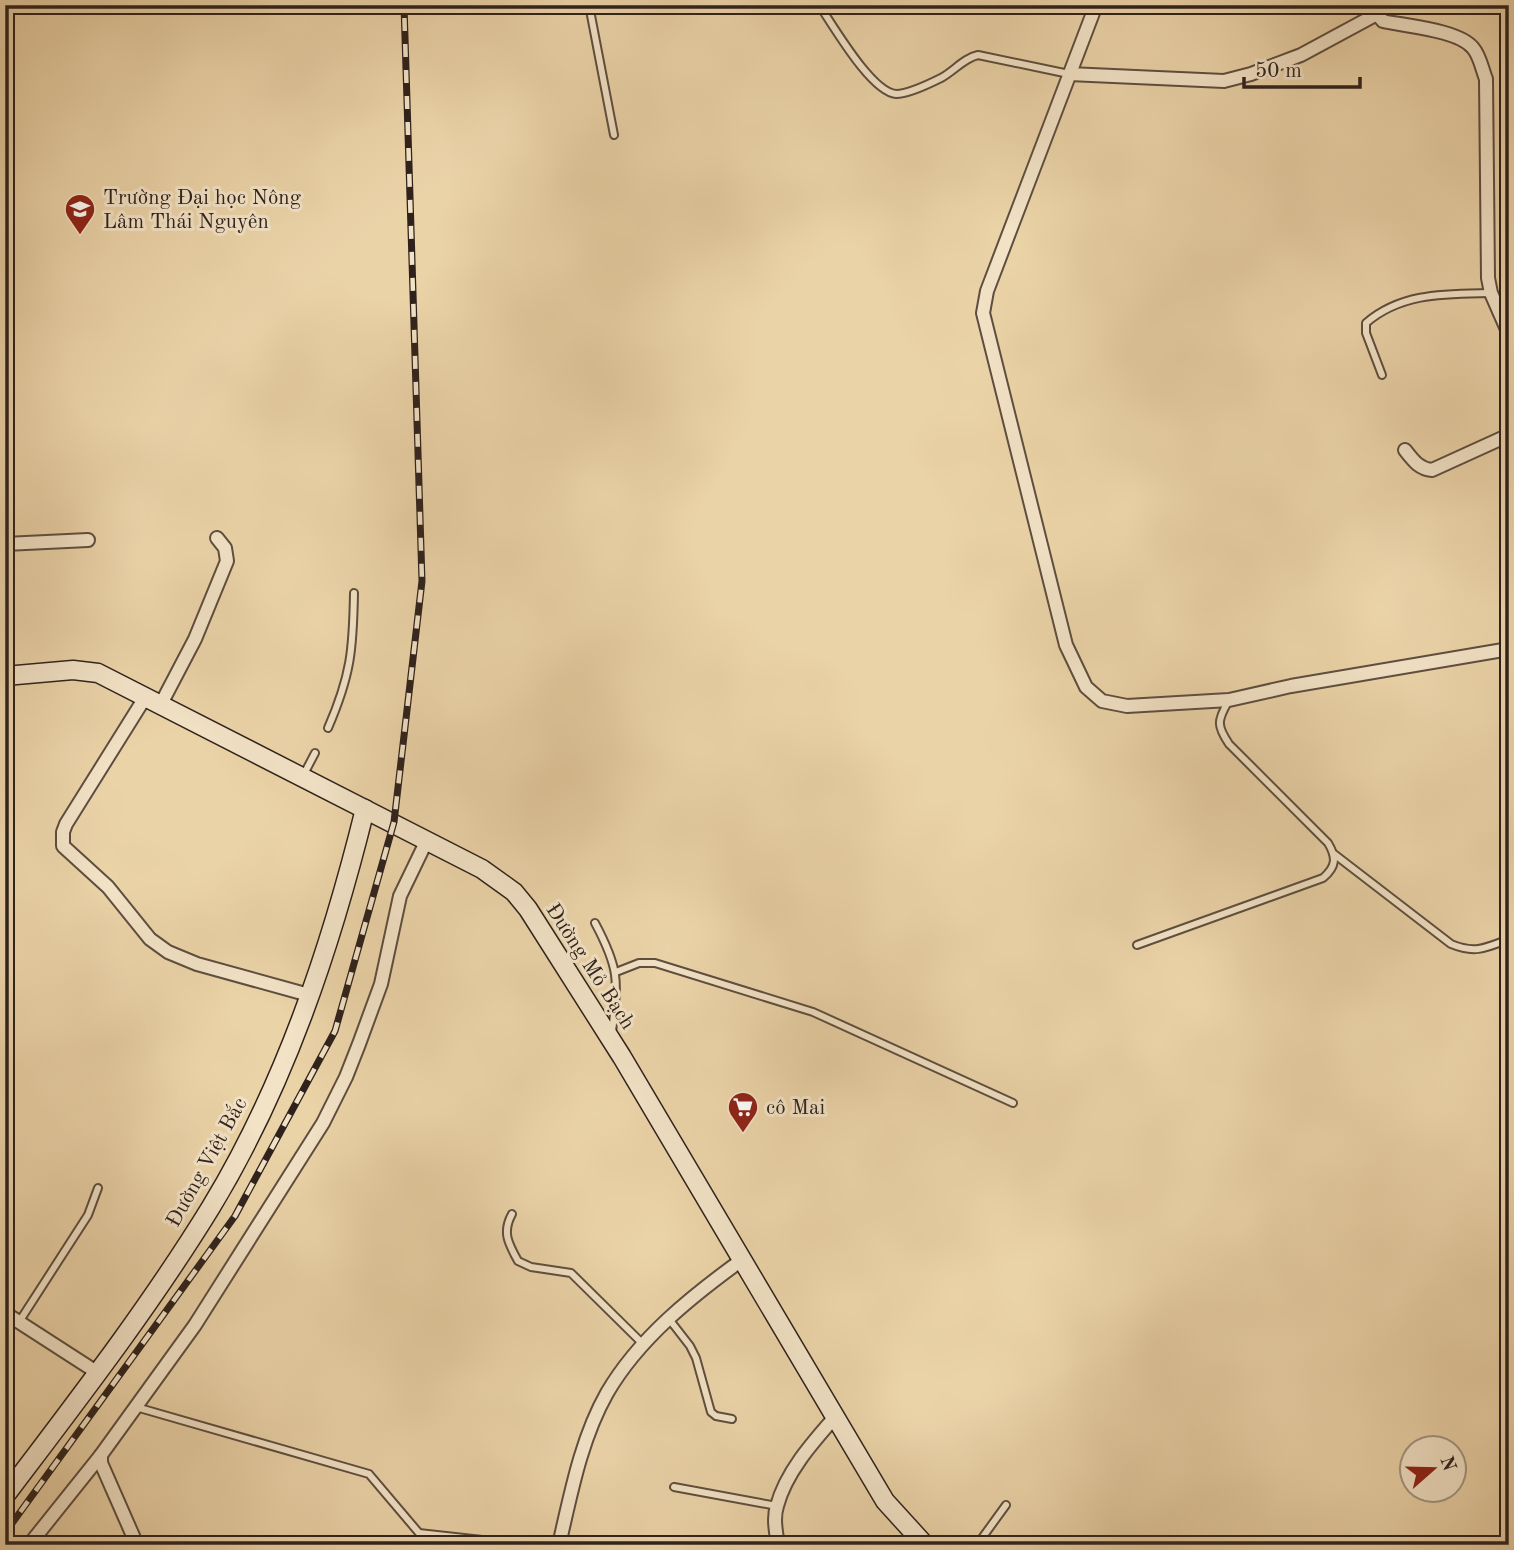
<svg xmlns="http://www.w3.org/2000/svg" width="1514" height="1550" font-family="'Old Standard TT',serif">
	<rect width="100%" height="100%" fill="#ebd3a8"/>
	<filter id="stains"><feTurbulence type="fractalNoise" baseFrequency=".00286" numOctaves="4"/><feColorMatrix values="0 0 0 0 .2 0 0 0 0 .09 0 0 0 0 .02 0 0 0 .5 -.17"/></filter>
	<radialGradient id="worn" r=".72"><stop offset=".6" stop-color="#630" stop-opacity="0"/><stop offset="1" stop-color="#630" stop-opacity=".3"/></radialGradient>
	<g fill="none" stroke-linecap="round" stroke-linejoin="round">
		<g stroke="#5e4e3f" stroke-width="10">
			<g id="lane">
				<path d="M 589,5 L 614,135"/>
				<path d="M 819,5 C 833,25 871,92 896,94 C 909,94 929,84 941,78 C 954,71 964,58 978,55 L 1069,74"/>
				<path d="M 1382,375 L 1366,333 L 1366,323 C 1402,292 1447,294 1491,293"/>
				<path d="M 328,728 C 351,675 353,650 354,593"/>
				<path d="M 303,776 L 315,753"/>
				<path d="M 1334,854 L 1451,944 C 1475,954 1486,948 1509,939"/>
				<path d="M 595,923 C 620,970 618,980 612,1032"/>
				<path d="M 1137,945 L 1323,878 C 1336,867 1337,858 1328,843 L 1229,744 C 1217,726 1217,721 1228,702"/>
				<path d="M 616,972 L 639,963 L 655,963 L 813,1012 L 1013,1103"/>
				<path d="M 512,1214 C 502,1232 508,1243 518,1261 L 531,1267 L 571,1273 L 643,1344"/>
				<path d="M 669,1319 L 690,1346 L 696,1358 L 711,1412 L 716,1416 L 732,1419"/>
				<path d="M 19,1322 L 88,1215 L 98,1188"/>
				<path d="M 136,1407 L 369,1474 L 419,1533 L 529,1545"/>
				<path d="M 674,1487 L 777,1506"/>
				<path d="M 977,1545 L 1006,1505"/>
			</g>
		</g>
		<g stroke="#5e4e3f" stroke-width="16">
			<g id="street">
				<path d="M 1096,5 L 987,291 L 983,313 L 1066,645 L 1086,687 L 1102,701 L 1127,706 L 1229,700 L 1291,686 L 1509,649"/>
				<path d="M 1376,5 L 1377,14 L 1383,21 C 1405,26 1459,30 1473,48 C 1480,56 1482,69 1486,79 L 1488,278 L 1491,293 L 1509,334"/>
				<path d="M 1069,74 L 1224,81 L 1251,74 L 1301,55 L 1377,14"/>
				<path d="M 1405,450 C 1413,460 1419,469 1432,470 L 1509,435"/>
				<path d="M 5,544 L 88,540"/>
				<path d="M 146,696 L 66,824 L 63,832 L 63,846 L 108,887 L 150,939 L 168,952 L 197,964 L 309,995"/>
				<path d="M 161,704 L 195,639 L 227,561 L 225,548 L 217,538"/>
				<path d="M 5,1313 L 98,1373"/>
				<path d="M 29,1545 L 101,1455"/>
				<path d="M 137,1545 L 101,1463 L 101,1455 L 195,1325 L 323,1123 L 346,1077 L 359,1044 L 381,984 L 400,896 L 427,840"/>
				<path d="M 559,1545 C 571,1493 581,1439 607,1393 C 639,1338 692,1296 743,1259"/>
				<path d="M 778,1545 C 776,1532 773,1518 777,1506 C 786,1472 813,1442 835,1417"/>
			</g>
		</g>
		<g stroke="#2f221c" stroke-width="21">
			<g id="secondary">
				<path d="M 5,676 L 73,670 L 98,673 L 482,869 L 514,892 L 528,909 L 622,1057 L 885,1501 L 925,1545"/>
				<path d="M 5,1496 C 76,1402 149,1308 211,1207 C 285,1085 331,947 365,809"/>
			</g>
		</g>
		<use href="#lane" stroke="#f2e2c6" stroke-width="6"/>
		<use href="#street" stroke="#f2e2c6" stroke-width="12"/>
		<use href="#secondary" stroke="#f2e2c6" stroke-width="18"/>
		<g stroke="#2f221c" stroke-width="7">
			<path id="rail" d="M 5,1533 L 235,1216 L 335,1031 L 394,822 L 422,581 L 404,5"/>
		</g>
		<use href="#rail" stroke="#f2e2c6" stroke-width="4.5" stroke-dasharray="13" stroke-linecap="butt"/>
	</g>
	<defs>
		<g id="university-pin" transform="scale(1.575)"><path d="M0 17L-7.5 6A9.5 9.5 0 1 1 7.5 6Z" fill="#8f2418" stroke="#f2e2c6"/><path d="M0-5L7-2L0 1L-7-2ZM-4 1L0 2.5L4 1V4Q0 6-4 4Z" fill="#fff"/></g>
		<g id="supermarket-pin" transform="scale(1.575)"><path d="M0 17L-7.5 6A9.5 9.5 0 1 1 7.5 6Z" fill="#8f2418" stroke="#f2e2c6"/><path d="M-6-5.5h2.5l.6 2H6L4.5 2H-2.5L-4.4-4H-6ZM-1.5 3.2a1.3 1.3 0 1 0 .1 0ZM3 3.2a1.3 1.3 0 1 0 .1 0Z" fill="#fff"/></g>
	</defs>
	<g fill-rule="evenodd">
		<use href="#university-pin" x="80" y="209"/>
		<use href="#supermarket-pin" x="743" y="1107"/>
	</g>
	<g text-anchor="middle" stroke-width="6" stroke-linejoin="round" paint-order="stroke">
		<g font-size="21" fill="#2f221c" stroke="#f2e2c6" text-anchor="start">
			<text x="103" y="204">Trường Đại học Nông<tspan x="103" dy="24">Lâm Thái Nguyên</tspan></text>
			<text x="766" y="1114">cô Mai</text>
		</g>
		<g font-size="21" fill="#2f221c" stroke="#f2e2c6">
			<text transform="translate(591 966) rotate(57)" y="7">Đường Mỏ Bạch</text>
			<text transform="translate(206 1162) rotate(-61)" y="7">Đường Việt Bắc</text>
		</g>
	</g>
	<rect width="1514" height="1550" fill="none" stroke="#ebd3a8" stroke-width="28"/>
	<rect x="7" y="7" width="1500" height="1536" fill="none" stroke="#2f221c" stroke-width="3.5"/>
	<rect x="14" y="14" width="1486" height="1522" fill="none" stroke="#2f221c" stroke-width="2"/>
	<g transform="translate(1433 1469) rotate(70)"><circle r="33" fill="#f2e2c6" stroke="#a49582" stroke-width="2"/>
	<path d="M0-5L12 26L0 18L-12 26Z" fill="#8f2418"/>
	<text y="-10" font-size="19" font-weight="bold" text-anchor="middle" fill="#2f221c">N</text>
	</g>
	<path d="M1244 77v10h116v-10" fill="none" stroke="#2f221c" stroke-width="3.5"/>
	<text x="1255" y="77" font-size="21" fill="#2f221c" stroke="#f2e2c6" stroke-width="5" paint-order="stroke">50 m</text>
	<rect width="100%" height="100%" filter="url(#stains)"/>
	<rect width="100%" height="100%" fill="url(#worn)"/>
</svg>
